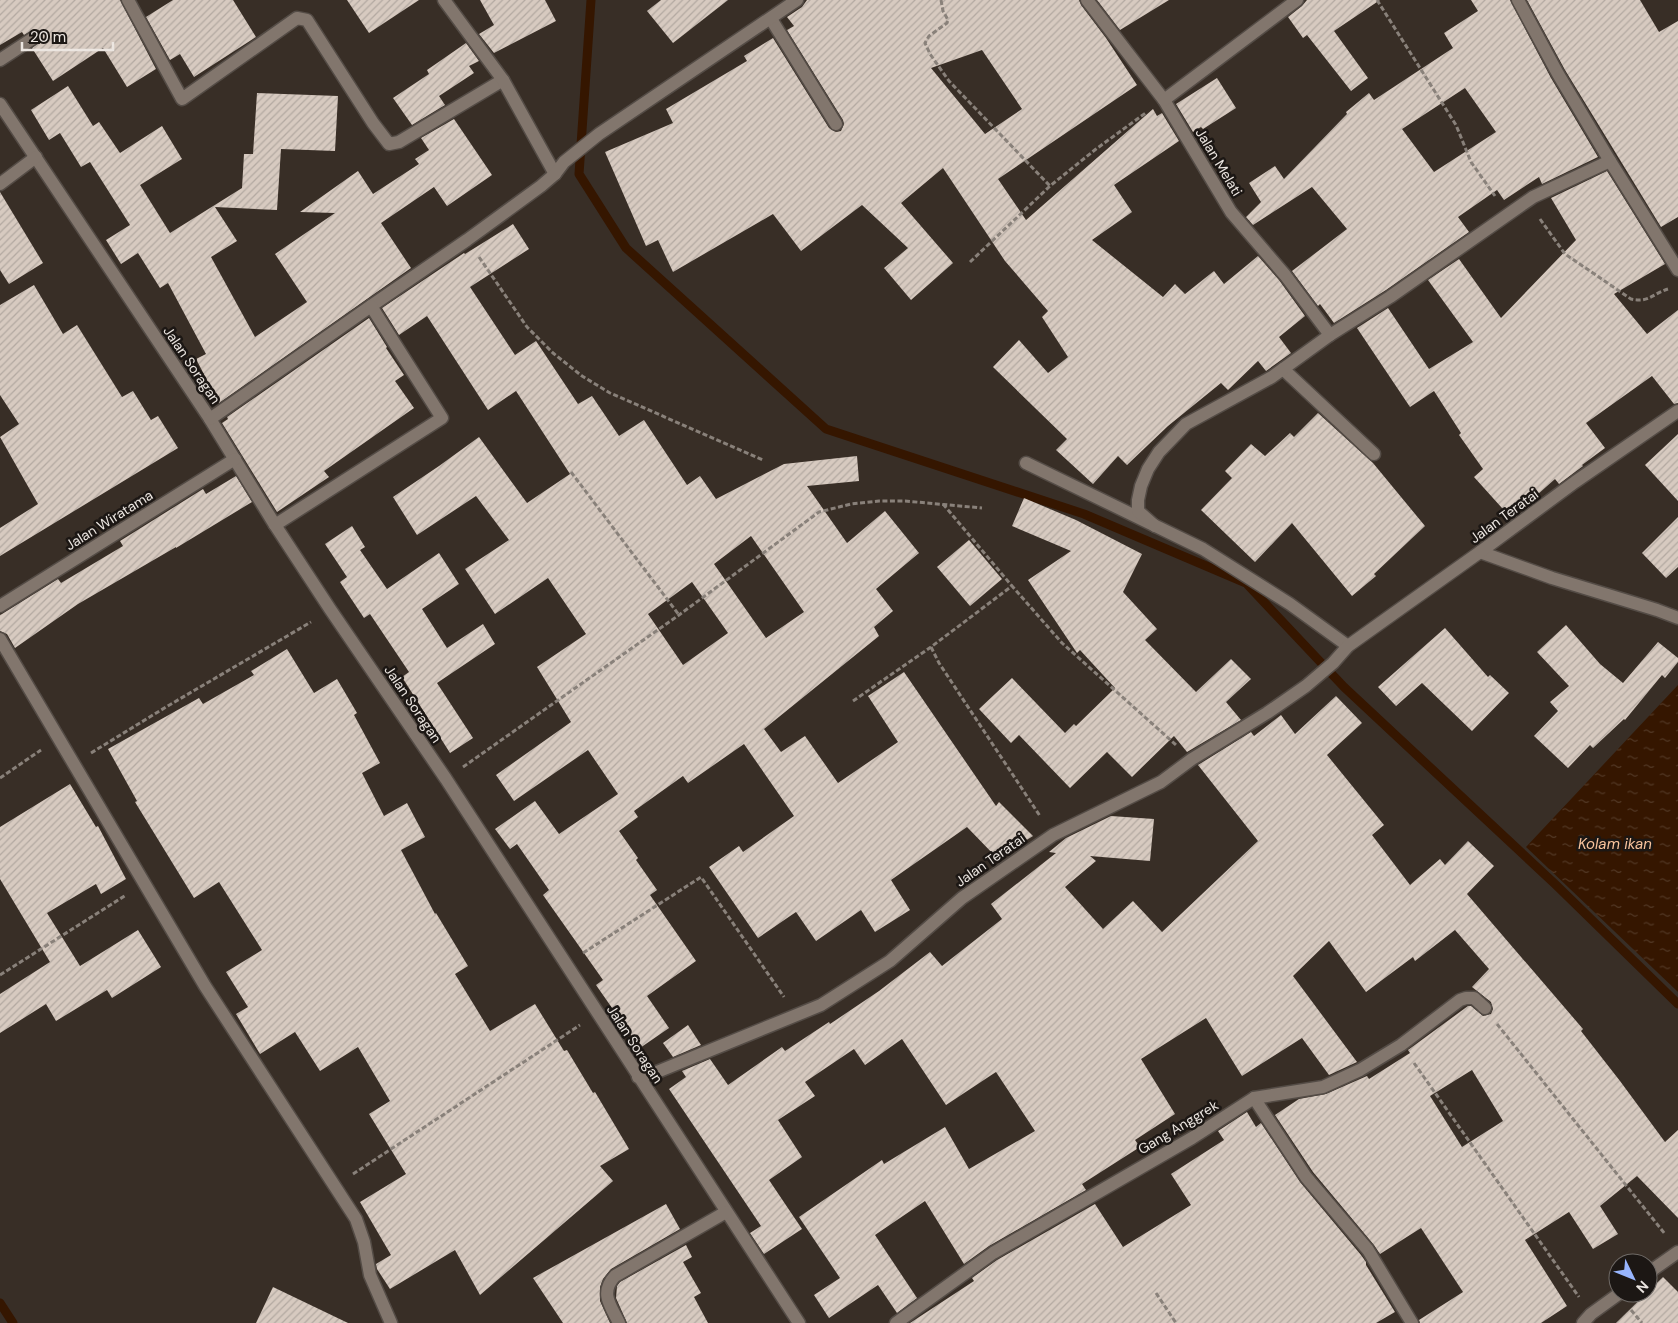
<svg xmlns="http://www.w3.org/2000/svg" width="1678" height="1323" font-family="'DM Sans',sans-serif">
	<defs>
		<pattern id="water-ripples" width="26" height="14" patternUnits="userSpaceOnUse" patternTransform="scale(1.25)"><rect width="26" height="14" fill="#351600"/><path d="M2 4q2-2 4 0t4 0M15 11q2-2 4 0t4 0" fill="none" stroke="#523825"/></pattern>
		<pattern id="building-hatch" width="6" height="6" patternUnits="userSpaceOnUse" patternTransform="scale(1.25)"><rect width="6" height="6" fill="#d7cac0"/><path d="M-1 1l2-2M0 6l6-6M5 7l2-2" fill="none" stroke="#b3a9a1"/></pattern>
	</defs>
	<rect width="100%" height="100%" fill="#382e26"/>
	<path fill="url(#water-ripples)" d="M 1678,685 L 1678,992 L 1526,847 Z"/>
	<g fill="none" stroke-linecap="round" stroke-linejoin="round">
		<g stroke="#351600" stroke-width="9">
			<path d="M 591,0 L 579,174 L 626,248 L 826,429 L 1084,514 L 1246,583 L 1344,687 L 1555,884 L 1678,1004"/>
			<path d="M 0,1303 L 13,1323"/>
		</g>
	</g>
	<g fill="url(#building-hatch)" fill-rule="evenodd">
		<path d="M 0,0 L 120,0 L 156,69 L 127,87 L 103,48 L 53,81 L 32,48 L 42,40 L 43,36 L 39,30 L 34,29 L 24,35 L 22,32 L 0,45 Z"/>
		<path d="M 173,0 L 233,0 L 256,37 L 194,77 L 180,54 L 170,60 L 146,17 Z"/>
		<path d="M 347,0 L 419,0 L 369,33 Z"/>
		<path d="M 480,0 L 545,0 L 556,21 L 494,53 L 479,34 L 494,25 Z"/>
		<path d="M 661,0 L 728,0 L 673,43 L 647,11 Z"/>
		<path d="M 807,0 L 1079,0 L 1081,5 L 1106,38 L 1137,85 L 998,179 L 1026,220 L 1153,109 L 1157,116 L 1162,113 L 1179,141 L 1114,185 L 1132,212 L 1092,240 L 1163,297 L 1175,284 L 1185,294 L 1214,271 L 1224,284 L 1258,256 L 1279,280 L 1305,316 L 1279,337 L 1291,353 L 1266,371 L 1258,361 L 1228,390 L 1221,383 L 1168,426 L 1127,465 L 1118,456 L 1093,484 L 1056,450 L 1067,439 L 993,367 L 1019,340 L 1048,373 L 1068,357 L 1042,317 L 1048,311 L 1005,261 L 943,168 L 901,203 L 953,263 L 911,300 L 884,268 L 908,248 L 862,205 L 801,251 L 773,214 L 673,272 L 658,240 L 646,246 L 605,152 L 673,123 L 666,109 L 747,61 L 744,56 L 773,38 L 829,128 L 836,132 L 841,131 L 844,124 L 843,120 L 787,30 L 794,26 L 787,17 L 802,7 ZM 982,50 L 1022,109 L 985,134 L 931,68 Z"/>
		<path d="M 1097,0 L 1169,0 L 1120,30 Z"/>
		<path d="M 1307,0 L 1380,0 L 1334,31 L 1368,78 L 1351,91 L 1307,35 L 1303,38 L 1288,17 L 1302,6 Z"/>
		<path d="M 1471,0 L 1510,0 L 1551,78 L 1598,157 L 1542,184 L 1539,177 L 1504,200 L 1497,190 L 1458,217 L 1469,232 L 1386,290 L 1334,323 L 1320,304 L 1318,306 L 1292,271 L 1347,229 L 1312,187 L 1253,225 L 1246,217 L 1261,202 L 1249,183 L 1275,166 L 1284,179 L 1347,114 L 1346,112 L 1369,93 L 1374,100 L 1453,48 L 1444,33 L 1478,11 ZM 1465,88 L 1496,132 L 1434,172 L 1402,129 Z"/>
		<path d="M 1527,0 L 1640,0 L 1659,32 L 1678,21 L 1678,217 L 1661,227 L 1565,70 Z"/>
		<path d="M 466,43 L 479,61 L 469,66 L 474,73 L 439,96 L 445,105 L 412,125 L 393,98 L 429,74 L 427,70 Z"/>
		<path d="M 1217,78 L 1236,108 L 1203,129 L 1201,127 L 1193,132 L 1176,104 Z"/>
		<path d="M 68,86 L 93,126 L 99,122 L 120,153 L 162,126 L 182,159 L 140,185 L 170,233 L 242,188 L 244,154 L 253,154 L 257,93 L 338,96 L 335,151 L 281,149 L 277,210 L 215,207 L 237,241 L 211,257 L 255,337 L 307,302 L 275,254 L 335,213 L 300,212 L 358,171 L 373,194 L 419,164 L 415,159 L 429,150 L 421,138 L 454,119 L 492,175 L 447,206 L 434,187 L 381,223 L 411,268 L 219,403 L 196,359 L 206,354 L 168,283 L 160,288 L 138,253 L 121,264 L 106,240 L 130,225 L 90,162 L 81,167 L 60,133 L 49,140 L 31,110 Z"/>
		<path d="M 1607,171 L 1665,264 L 1614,294 L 1647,334 L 1678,310 L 1678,403 L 1674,404 L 1652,376 L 1586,423 L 1605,448 L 1582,465 L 1583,466 L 1559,484 L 1555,479 L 1511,518 L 1474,477 L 1483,469 L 1459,435 L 1461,433 L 1434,391 L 1410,407 L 1357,328 L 1388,308 L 1429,369 L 1473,342 L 1428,280 L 1459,259 L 1501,318 L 1576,240 L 1551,198 Z"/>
		<path d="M 0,192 L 43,263 L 9,284 L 0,270 Z"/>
		<path d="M 513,224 L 529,249 L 470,287 L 515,355 L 536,341 L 578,404 L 592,396 L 619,436 L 644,420 L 687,485 L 700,476 L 716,499 L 784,464 L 857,456 L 859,481 L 807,486 L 847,543 L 885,511 L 919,553 L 876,589 L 893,611 L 874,627 L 879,636 L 764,729 L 781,752 L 805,736 L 838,783 L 898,742 L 868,696 L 904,672 L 996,806 L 999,802 L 1033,836 L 997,858 L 967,827 L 891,880 L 910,910 L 875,932 L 861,910 L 816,941 L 796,912 L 758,938 L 709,867 L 739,846 L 743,852 L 794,816 L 744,744 L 688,783 L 683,776 L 634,811 L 638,817 L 619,831 L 638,858 L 636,860 L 657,890 L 650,895 L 696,961 L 647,996 L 669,1028 L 640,1048 L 596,985 L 603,980 L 543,895 L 549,890 L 517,844 L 510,849 L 495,829 L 535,801 L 559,834 L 618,794 L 588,750 L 514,801 L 496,775 L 571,722 L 537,667 L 586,634 L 548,578 L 495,614 L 465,569 L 509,540 L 476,496 L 417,535 L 393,497 L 439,466 L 479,437 L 527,503 L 570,474 L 516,391 L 488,410 L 427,316 L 399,335 L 382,308 L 464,253 L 465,254 ZM 751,536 L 804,612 L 766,638 L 714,564 ZM 692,582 L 728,633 L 683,665 L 648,614 Z"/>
		<path d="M 34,285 L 63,334 L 77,325 L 122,397 L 133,391 L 151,420 L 158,416 L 178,448 L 0,556 L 0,528 L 38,504 L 0,437 L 19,424 L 0,395 L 0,305 Z"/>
		<path d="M 369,318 L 387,347 L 386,348 L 404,375 L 395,381 L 414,408 L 324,471 L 329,477 L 277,512 L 222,423 L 228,419 L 227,417 Z"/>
		<path d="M 1318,413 L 1373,463 L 1425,526 L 1374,574 L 1376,576 L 1352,596 L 1292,523 L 1255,562 L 1201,510 L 1232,478 L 1225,471 L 1251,444 L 1265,456 L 1290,433 L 1294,437 Z"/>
		<path d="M 1678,434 L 1678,501 L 1645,465 Z"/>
		<path d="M 236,476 L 252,502 L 176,548 L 176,547 L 78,604 L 15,648 L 7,634 L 0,631 L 0,615 L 2,614 L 58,579 L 61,583 L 123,546 L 120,541 L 203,489 L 206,494 Z"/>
		<path d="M 1024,498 L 1076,520 L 1142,554 L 1123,592 L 1157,629 L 1145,640 L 1196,692 L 1231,659 L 1251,679 L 1226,702 L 1241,720 L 1187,752 L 1174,736 L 1132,777 L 1107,752 L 1070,788 L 1019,735 L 1011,743 L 979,709 L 1012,678 L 1065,733 L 1074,724 L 1076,726 L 1115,688 L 1080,650 L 1077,653 L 1028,580 L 1071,551 L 1012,526 Z"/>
		<path d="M 1678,517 L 1678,567 L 1666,578 L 1642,553 Z"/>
		<path d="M 352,526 L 365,547 L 360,550 L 387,589 L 439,553 L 459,584 L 422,609 L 447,648 L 483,624 L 495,644 L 437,683 L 473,738 L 450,753 L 402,677 L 409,672 L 370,614 L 364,618 L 340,582 L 347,577 L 325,544 Z"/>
		<path d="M 969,540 L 1002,579 L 970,606 L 937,567 Z"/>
		<path d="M 1566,625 L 1600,664 L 1623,683 L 1658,642 L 1678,658 L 1678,662 L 1665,678 L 1662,675 L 1625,720 L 1624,719 L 1593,748 L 1590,745 L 1568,768 L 1534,736 L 1558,711 L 1550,702 L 1569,686 L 1537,652 Z"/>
		<path d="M 1445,628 L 1488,677 L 1490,675 L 1509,693 L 1472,731 L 1422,683 L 1396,706 L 1378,687 Z"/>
		<path d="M 287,649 L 314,693 L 337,679 L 357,713 L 354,715 L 380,763 L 362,773 L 384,816 L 407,803 L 425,837 L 401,850 L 435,914 L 436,913 L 468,966 L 455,974 L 490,1031 L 535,1004 L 564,1051 L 567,1050 L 593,1093 L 595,1092 L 629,1149 L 600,1166 L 613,1181 L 480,1295 L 455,1250 L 390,1289 L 377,1269 L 376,1264 L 391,1255 L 360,1202 L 406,1174 L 369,1114 L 390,1101 L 358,1047 L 320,1071 L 295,1032 L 260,1054 L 236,1014 L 248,1007 L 226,972 L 262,950 L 219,882 L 194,898 L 135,802 L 137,801 L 108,749 L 199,698 L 203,704 L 254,675 L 251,671 Z"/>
		<path d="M 1336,696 L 1362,723 L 1327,755 L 1384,825 L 1372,835 L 1410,885 L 1440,859 L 1445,865 L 1468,841 L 1494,866 L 1467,894 L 1583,1029 L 1581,1031 L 1620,1081 L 1665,1142 L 1678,1130 L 1678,1218 L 1637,1176 L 1600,1206 L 1618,1234 L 1593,1249 L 1569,1212 L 1525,1240 L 1567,1306 L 1541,1323 L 1420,1323 L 1419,1320 L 1463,1292 L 1421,1228 L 1380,1254 L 1374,1245 L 1313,1172 L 1275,1115 L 1299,1099 L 1326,1094 L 1367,1076 L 1369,1079 L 1410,1053 L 1408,1050 L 1468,1006 L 1471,1006 L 1483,1016 L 1491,1014 L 1493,1009 L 1491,1002 L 1472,987 L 1489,969 L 1455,930 L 1415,961 L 1413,957 L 1366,992 L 1329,941 L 1293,976 L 1357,1062 L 1329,1075 L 1302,1038 L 1242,1076 L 1206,1018 L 1141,1059 L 1175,1114 L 1135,1140 L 1140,1147 L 1082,1184 L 1086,1190 L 989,1246 L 964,1264 L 925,1201 L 875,1235 L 917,1298 L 897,1313 L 878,1285 L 829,1318 L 814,1295 L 840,1278 L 799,1217 L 882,1160 L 884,1164 L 945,1127 L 969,1169 L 1035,1131 L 996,1072 L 946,1105 L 902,1039 L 865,1065 L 854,1049 L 805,1082 L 815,1096 L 778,1120 L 802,1157 L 769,1180 L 802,1229 L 764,1254 L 750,1233 L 761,1226 L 669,1089 L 686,1077 L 682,1071 L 710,1059 L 728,1085 L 782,1047 L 785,1051 L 829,1022 L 830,1024 L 879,991 L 930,952 L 942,966 L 1002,919 L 991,904 L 1056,853 L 1049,852 L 1066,838 L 1111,816 L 1154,819 L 1150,861 L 1090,856 L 1096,861 L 1065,887 L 1103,929 L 1133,901 L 1162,932 L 1258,841 L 1198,765 L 1251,732 L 1254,736 L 1281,715 L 1295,734 ZM 1472,1070 L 1503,1121 L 1462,1147 L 1430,1096 Z"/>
		<path d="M 70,784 L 96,827 L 98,826 L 126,879 L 101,894 L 96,884 L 47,913 L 80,966 L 138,930 L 161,967 L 112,998 L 107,990 L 56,1021 L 46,1004 L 0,1033 L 0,994 L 50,962 L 0,879 L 0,827 Z"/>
		<path d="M 688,1025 L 701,1045 L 673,1057 L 663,1043 Z"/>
		<path d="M 1247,1112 L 1256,1127 L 1261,1123 L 1300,1182 L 1361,1255 L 1366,1262 L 1366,1265 L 1395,1312 L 1376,1323 L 910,1323 L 974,1281 L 972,1278 L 997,1260 L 1095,1204 L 1123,1247 L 1191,1205 L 1171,1174 L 1224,1140 L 1218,1131 Z"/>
		<path d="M 666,1204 L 680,1229 L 611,1269 L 603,1279 L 600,1287 L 600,1301 L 610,1323 L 563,1323 L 533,1278 Z"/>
		<path d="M 686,1245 L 692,1257 L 683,1262 L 701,1293 L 694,1297 L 708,1323 L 627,1323 L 616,1298 L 617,1286 L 620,1282 Z"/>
		<path d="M 1663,1277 L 1678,1292 L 1678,1323 L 1616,1323 Z"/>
		<path d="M 273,1287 L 348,1323 L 256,1323 Z"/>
	</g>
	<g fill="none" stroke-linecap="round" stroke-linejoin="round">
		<g stroke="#544c46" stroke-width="15">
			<g id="minor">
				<path d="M 128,0 L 182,99 L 297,18 L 307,20 L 373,123 L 389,144 L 399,142 L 503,80"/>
				<path d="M 444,0 L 503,80 L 555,174"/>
				<path d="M 1087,0 L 1164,100 L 1231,212 L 1285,275 L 1330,335"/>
				<path d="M 1518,0 L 1558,74 L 1610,161 L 1678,270"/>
				<path d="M 771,19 L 836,124"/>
				<path d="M 0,60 L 35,37"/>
				<path d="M 1164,100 L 1297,0"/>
				<path d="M 0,104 L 210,419 L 275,525 L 330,609 L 446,779 L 799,1323"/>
				<path d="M 0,184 L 36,157"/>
				<path d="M 1283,369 L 1374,454"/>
				<path d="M 210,419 L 371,306 L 467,240 L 541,186 L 555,174 L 564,162 L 599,134 L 797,0"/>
				<path d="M 1026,463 L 1203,549 L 1290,604 L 1348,646"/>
				<path d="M 275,525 L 442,418 L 371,306"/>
				<path d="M 1155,526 L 1138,511 L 1138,500 L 1141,486 L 1148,469 L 1159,452 L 1186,424 L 1272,377 L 1330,335 L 1390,297 L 1533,197 L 1610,161"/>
				<path d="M 1480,552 L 1552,578 L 1657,610 L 1678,618"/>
				<path d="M 0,606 L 235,459"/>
				<path d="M 0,639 L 205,986 L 356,1219 L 364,1242 L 370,1275 L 391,1323"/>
				<path d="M 638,1077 L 657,1072 L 821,1005 L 890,961 L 962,898 L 1053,835 L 1161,782 L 1192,759 L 1267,713 L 1306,686 L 1333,663 L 1348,646 L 1480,552 L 1575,482 L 1678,411"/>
				<path d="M 1254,1098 L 1306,1177 L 1368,1250 L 1412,1323"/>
				<path d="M 1648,1273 L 1678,1252"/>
				<path d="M 619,1323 C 611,1306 599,1293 615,1276 L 726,1212"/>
				<path d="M 896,1323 L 993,1253 L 1192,1138 L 1254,1098 L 1323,1087 L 1360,1070 L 1401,1045 L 1460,1000 L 1466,998 L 1474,998 L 1485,1008"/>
				<path d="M 1583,1323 L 1591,1314 L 1620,1293"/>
			</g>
		</g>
		<g stroke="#89817a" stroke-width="3" stroke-dasharray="5 2.5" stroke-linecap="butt">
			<path d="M 941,0 L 943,11 L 948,20 L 947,23 L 929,36 L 925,43 L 930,54 L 949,81 L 1050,186"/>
			<path d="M 1377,0 L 1456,125 L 1471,162 L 1495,196"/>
			<path d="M 1540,219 L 1565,254 L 1631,299 C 1649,303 1652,294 1668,289"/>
			<path d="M 479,257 L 527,327 L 553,353 L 582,376 L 610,393 L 763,460"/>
			<path d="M 970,262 L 1050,186 L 1096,149 L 1147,112"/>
			<path d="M 571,472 L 679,615"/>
			<path d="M 943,504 L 1012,586"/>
			<path d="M 931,647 L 939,663 L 1040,816"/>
			<path d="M 853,701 L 931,647 L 1012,586 L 1062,643 L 1176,745"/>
			<path d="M 91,753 L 166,707 L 311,622"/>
			<path d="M 463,767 L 679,615 L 819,512 L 851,504 L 879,501 L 905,501 L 982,508"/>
			<path d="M 0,778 L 41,750"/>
			<path d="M 583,953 L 701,877 L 784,997"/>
			<path d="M 0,975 L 126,895"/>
			<path d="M 1497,1024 L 1665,1234"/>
			<path d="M 1414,1063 L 1579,1297"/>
			<path d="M 353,1174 L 580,1025"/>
			<path d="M 1156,1293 L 1176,1323"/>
			<path d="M 1631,1310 L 1642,1323"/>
		</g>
		<use href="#minor" stroke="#82766d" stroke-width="12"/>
	</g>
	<g text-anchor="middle" stroke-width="5" stroke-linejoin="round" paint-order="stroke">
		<g font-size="14" fill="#ece6e1" stroke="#1c1714">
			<text transform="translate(1219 162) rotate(59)" y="5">Jalan Melati</text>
			<text transform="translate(192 365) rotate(56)" y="5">Jalan Soragan</text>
			<text transform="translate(1504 516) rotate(-36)" y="5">Jalan Teratai</text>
			<text transform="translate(109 520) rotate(-32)" y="5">Jalan Wiratama</text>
			<text transform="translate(413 704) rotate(56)" y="5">Jalan Soragan</text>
			<text transform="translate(990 860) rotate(-35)" y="5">Jalan Teratai</text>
			<text transform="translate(635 1044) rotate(57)" y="5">Jalan Soragan</text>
			<text transform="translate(1178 1127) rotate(-31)" y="5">Gang Anggrek</text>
		</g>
		<g font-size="15" font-style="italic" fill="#f9c39c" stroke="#1c1714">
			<text x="1615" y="849">Kolam ikan</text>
		</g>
	</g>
	<g transform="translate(1633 1278) rotate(133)"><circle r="24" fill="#1c1714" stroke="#6f6a66"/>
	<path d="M0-4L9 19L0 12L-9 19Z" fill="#98b5fd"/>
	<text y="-8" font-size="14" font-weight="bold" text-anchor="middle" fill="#ece6e1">N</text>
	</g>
	<path d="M22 42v8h91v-8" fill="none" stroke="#ece6e1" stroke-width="2.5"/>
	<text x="30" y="42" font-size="15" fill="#ece6e1" stroke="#1c1714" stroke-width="4" paint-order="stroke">20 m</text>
</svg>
